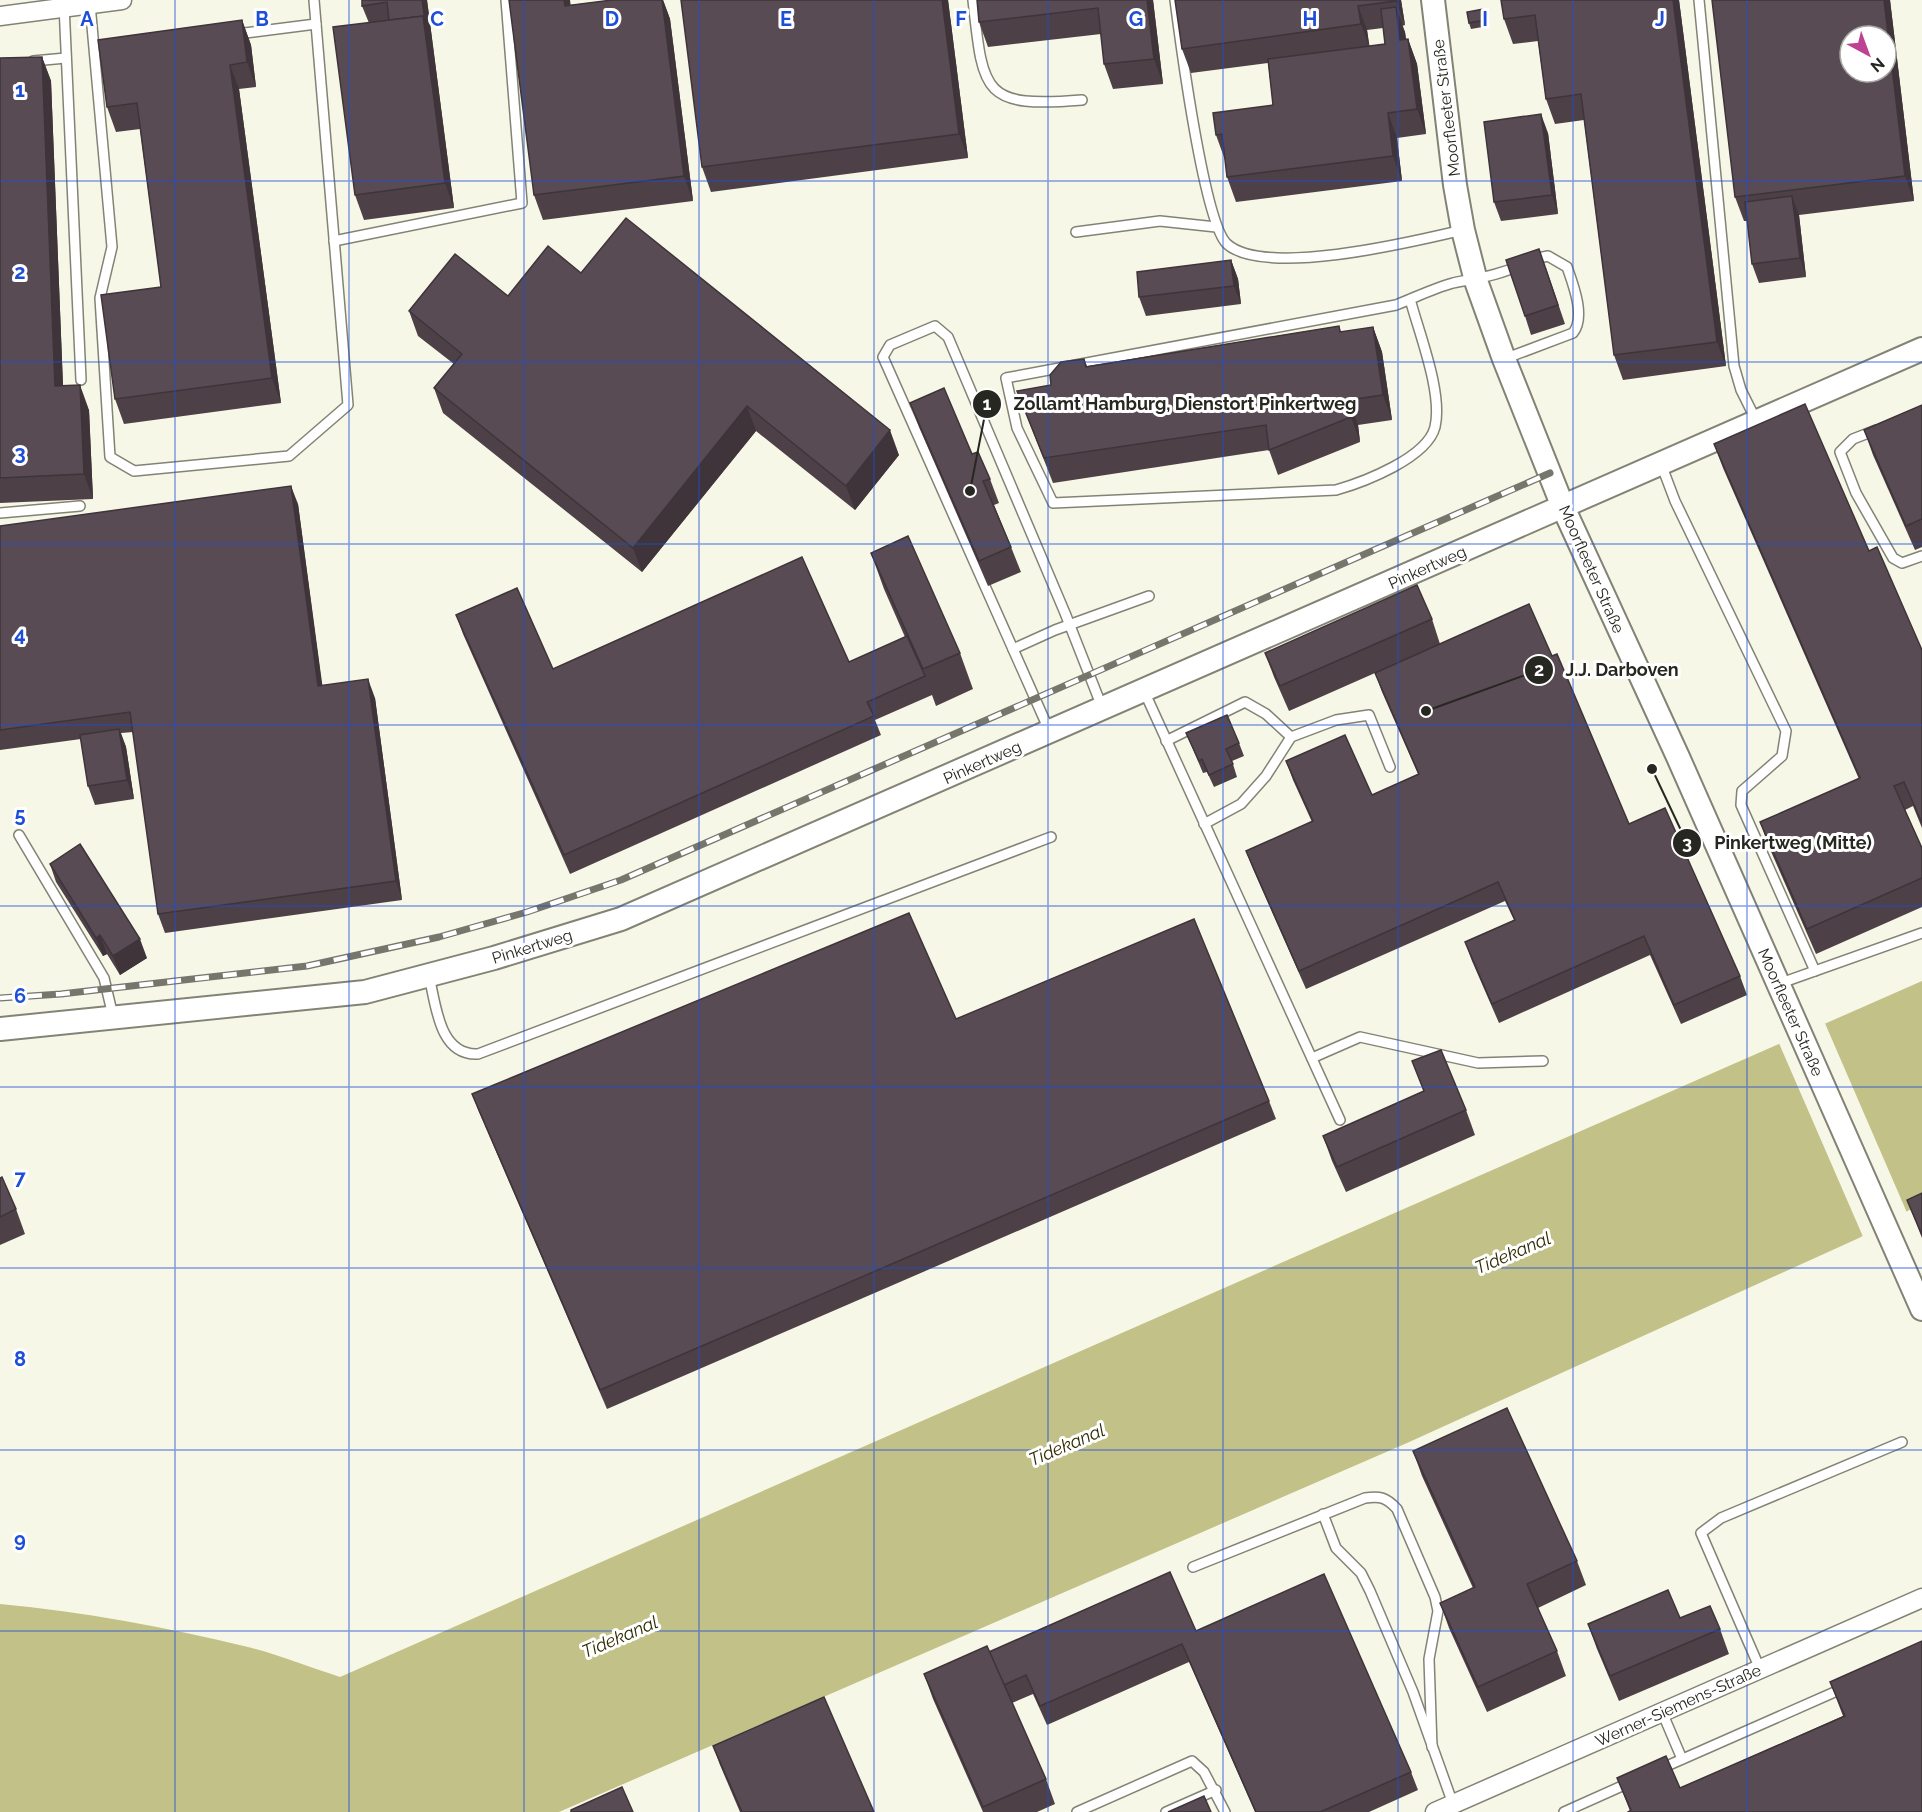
<svg xmlns="http://www.w3.org/2000/svg" width="1922" height="1812" font-family="Raleway,sans-serif">
	<rect width="100%" height="100%" fill="#f7f7e7"/>
	<path fill="#c2c187" d="M 1922,981 L 1922,1203 L 1859,1238 L 1407,1443 L 559,1812 L 0,1812 L 0,1604 C 84,1612 166,1627 248,1647 C 279,1655 309,1667 340,1677 Z"/>
	<path fill="#f7f7e7" d="M 1824,1021 L 1908,1215 L 1864,1239 L 1778,1041 Z"/>
	<g fill="none" stroke-linecap="round" stroke-linejoin="round">
		<g stroke="#838375" stroke-width="12">
			<g id="service">
				<path d="M 973,0 C 983,94 983,108 1082,100"/>
				<path d="M 1175,0 C 1180,39 1204,223 1227,244 C 1265,278 1416,241 1463,230"/>
				<path d="M 1699,0 L 1734,366 L 1741,390 L 1757,422"/>
				<path d="M 90,4 L 112,247 L 100,298 L 110,457 L 134,471 L 289,456 L 348,405 L 314,0"/>
				<path d="M 64,5 L 81,380"/>
				<path d="M 237,34 L 316,24"/>
				<path d="M 33,61 L 66,58"/>
				<path d="M 1076,232 L 1160,221 L 1216,227"/>
				<path d="M 334,241 L 522,203 L 506,0"/>
				<path d="M 1410,299 C 1419,333 1443,393 1435,427 C 1427,458 1364,482 1336,490 L 1053,503 L 1017,428 L 1006,378 L 1396,305 C 1414,298 1434,288 1453,283 C 1476,278 1498,276 1520,265"/>
				<path d="M 1504,359 L 1573,333 C 1586,317 1573,284 1567,267 L 1548,256 L 1533,259"/>
				<path d="M 1876,430 L 1853,439 L 1840,452 L 1856,493 L 1893,558 L 1902,563 L 1922,556"/>
				<path d="M 1661,464 L 1675,501 L 1786,731 L 1782,756 L 1742,791 L 1741,805 L 1815,971"/>
				<path d="M 0,513 L 80,506"/>
				<path d="M 1013,649 L 1055,630 L 1149,596"/>
				<path d="M 1144,691 L 1340,1120"/>
				<path d="M 1049,730 L 883,357 L 890,345 L 935,326 L 948,337 L 1065,613 L 1102,707"/>
				<path d="M 1166,741 L 1245,702 L 1266,714 L 1291,737"/>
				<path d="M 1204,824 L 1241,804 L 1266,776 L 1291,737 L 1336,720 L 1369,715 L 1390,767"/>
				<path d="M 19,835 L 104,978 L 113,1016"/>
				<path d="M 429,976 C 436,1005 439,1056 478,1054 L 1051,837"/>
				<path d="M 1778,984 L 1922,933"/>
				<path d="M 1312,1058 L 1360,1037 L 1478,1063 L 1543,1061"/>
				<path d="M 1323,1514 L 1336,1548 L 1361,1573 L 1370,1591 L 1413,1692 L 1453,1804"/>
				<path d="M 1193,1567 L 1365,1498 C 1380,1496 1386,1497 1397,1509 L 1435,1597 L 1438,1611 L 1429,1659 L 1432,1747"/>
				<path d="M 1760,1669 L 1701,1533 L 1721,1518 L 1902,1442"/>
				<path d="M 1662,1712 L 1682,1759"/>
				<path d="M 1660,1769 L 1846,1687"/>
				<path d="M 1077,1812 L 1192,1761 L 1204,1772 L 1225,1812"/>
				<path d="M 1166,1812 L 1216,1790"/>
				<path d="M 1564,1812 L 1631,1782"/>
			</g>
		</g>
		<g stroke="#838375" stroke-width="21">
			<g id="minor">
				<path d="M 0,16 L 122,0"/>
				<path d="M 1435,1812 L 1922,1598"/>
			</g>
		</g>
		<g stroke="#838375" stroke-width="26">
			<g id="tertiary">
				<path d="M 1433,0 L 1455,185 L 1463,230 L 1476,281 L 1504,359 L 1563,507 L 1678,757 L 1922,1309"/>
				<path d="M 0,1029 L 365,992 L 494,958 L 621,919 L 1922,349"/>
			</g>
		</g>
		<use href="#service" stroke="#fff" stroke-width="9"/>
		<use href="#minor" stroke="#fff" stroke-width="18"/>
		<use href="#tertiary" stroke="#fff" stroke-width="22"/>
		<g stroke="#76766c" stroke-width="7">
			<path id="rail" d="M 0,998 L 61,994 L 307,966 L 439,937 L 527,912 L 621,880 L 1550,473"/>
		</g>
		<use href="#rail" stroke="#fff" stroke-width="4.5" stroke-dasharray="14" stroke-linecap="butt"/>
	</g>
	<g fill="#4d4047" fill-rule="evenodd">
		<path d="M 362,0 L 427,0 L 454,208 L 364,220 L 355,195 L 369,23 L 362,6 Z"/>
		<path d="M 509,0 L 570,0 L 570,5 L 612,0 L 663,0 L 670,19 L 693,201 L 543,220 L 534,195 Z"/>
		<path d="M 948,0 L 968,158 L 711,192 L 702,167 Z"/>
		<path d="M 1153,0 L 1163,84 L 1113,89 L 1104,64 L 1101,34 L 988,47 L 979,22 Z"/>
		<path d="M 1175,0 L 1401,0 L 1405,25 L 1402,26 L 1405,32 L 1406,39 L 1408,39 L 1417,64 L 1426,134 L 1397,138 L 1402,181 L 1236,202 L 1227,177 L 1225,160 L 1216,135 L 1273,105 L 1268,63 L 1191,73 L 1182,49 ZM 1383,28 L 1385,44 L 1369,46 L 1367,30 Z"/>
		<path d="M 1501,0 L 1679,0 L 1726,366 L 1623,380 L 1614,355 L 1584,120 L 1555,124 L 1546,99 L 1538,41 L 1513,44 L 1504,19 Z"/>
		<path d="M 1712,0 L 1890,0 L 1914,201 L 1799,215 L 1806,277 L 1759,283 L 1752,264 L 1747,221 L 1744,221 L 1735,197 Z"/>
		<path d="M 1486,16 L 1488,26 L 1471,29 L 1469,23 Z"/>
		<path d="M 242,20 L 251,45 L 256,87 L 239,89 L 281,403 L 124,424 L 115,399 L 161,287 L 140,129 L 116,132 L 107,107 Z"/>
		<path d="M 42,57 L 51,81 L 63,386 L 89,410 L 93,499 L 0,503 L 0,58 Z"/>
		<path d="M 1548,133 L 1558,214 L 1501,221 L 1494,202 Z"/>
		<path d="M 1231,260 L 1238,279 L 1241,304 L 1146,316 L 1139,297 Z"/>
		<path d="M 1546,268 L 1565,324 L 1531,335 L 1525,316 Z"/>
		<path d="M 581,273 L 899,455 L 855,510 L 756,431 L 642,572 L 443,413 L 434,388 L 454,364 L 418,336 L 409,311 L 508,296 Z"/>
		<path d="M 1339,326 L 1341,332 L 1373,327 L 1382,352 L 1392,420 L 1358,425 L 1360,442 L 1278,475 L 1269,450 L 1053,483 L 1017,391 L 1051,385 L 1084,359 L 1087,366 Z"/>
		<path d="M 910,403 L 990,479 L 999,503 L 994,505 L 1011,547 L 1021,572 L 988,586 L 919,427 Z"/>
		<path d="M 1922,405 L 1922,547 L 1915,550 L 1873,455 L 1864,430 Z"/>
		<path d="M 1714,444 L 1869,551 L 1922,650 L 1922,828 L 1913,806 L 1905,810 L 1922,848 L 1922,907 L 1816,954 L 1769,847 L 1760,822 L 1859,779 L 1723,468 Z"/>
		<path d="M 298,504 L 322,686 L 375,698 L 402,900 L 165,933 L 158,914 L 133,732 L 121,733 L 126,747 L 134,799 L 95,805 L 88,786 L 81,739 L 0,750 L 0,526 Z"/>
		<path d="M 871,553 L 960,653 L 973,689 L 936,706 L 932,695 L 875,720 L 881,735 L 570,874 L 463,634 L 456,615 L 553,669 L 849,662 L 905,637 L 884,589 Z"/>
		<path d="M 1432,619 L 1440,644 L 1552,656 L 1629,824 L 1740,976 L 1747,995 L 1681,1024 L 1650,955 L 1499,1023 L 1472,961 L 1465,942 L 1514,920 L 1505,901 L 1306,989 L 1253,869 L 1246,851 L 1312,822 L 1293,780 L 1286,761 L 1372,795 L 1418,774 L 1382,692 L 1375,673 L 1289,711 L 1274,677 L 1265,653 Z"/>
		<path d="M 1186,733 L 1239,743 L 1244,756 L 1232,761 L 1237,777 L 1214,787 L 1207,772 L 1203,773 Z"/>
		<path d="M 50,864 L 147,958 L 120,975 L 107,954 L 103,956 L 56,882 Z"/>
		<path d="M 956,1019 L 1269,1101 L 1276,1119 L 607,1409 L 479,1112 L 472,1094 Z"/>
		<path d="M 1412,1061 L 1466,1110 L 1475,1135 L 1346,1192 L 1332,1161 L 1323,1136 L 1424,1091 Z"/>
		<path d="M 0,1178 L 16,1209 L 25,1234 L 0,1245 Z"/>
		<path d="M 1922,1193 L 1922,1238 L 1907,1200 Z"/>
		<path d="M 1413,1451 L 1577,1561 L 1586,1585 L 1538,1608 L 1557,1651 L 1566,1676 L 1487,1712 L 1449,1628 L 1440,1603 L 1473,1588 L 1422,1476 Z"/>
		<path d="M 1680,1618 L 1720,1629 L 1729,1654 L 1619,1701 L 1597,1649 L 1588,1624 Z"/>
		<path d="M 1196,1631 L 1411,1772 L 1418,1790 L 1369,1812 L 1255,1812 L 1189,1662 L 1047,1725 L 1033,1694 L 1012,1703 L 1046,1779 L 1055,1804 L 1037,1812 L 983,1812 L 933,1699 L 924,1674 L 989,1652 Z"/>
		<path d="M 1830,1682 L 1922,1812 L 1630,1811 L 1617,1778 L 1680,1788 L 1843,1716 Z"/>
		<path d="M 713,1746 L 874,1812 L 740,1812 L 720,1765 Z"/>
	</g>
	<g fill="#3e343a">
		<path d="M 422,0 L 427,0 L 454,208 L 445,183 L 423,16 Z"/>
		<path d="M 564,0 L 570,0 L 574,31 L 565,6 Z"/>
		<path d="M 662,0 L 663,0 L 670,19 L 693,201 L 684,176 Z"/>
		<path d="M 942,0 L 948,0 L 968,158 L 959,134 Z"/>
		<path d="M 1147,0 L 1153,0 L 1163,84 L 1154,59 Z"/>
		<path d="M 1395,0 L 1401,0 L 1405,25 L 1396,1 Z"/>
		<path d="M 1673,0 L 1679,0 L 1726,366 L 1717,342 Z"/>
		<path d="M 1884,0 L 1890,0 L 1914,201 L 1905,176 Z"/>
		<path d="M 1358,6 L 1367,30 L 1370,49 L 1361,24 Z"/>
		<path d="M 1396,7 L 1405,32 L 1409,65 L 1400,40 Z"/>
		<path d="M 242,20 L 251,45 L 256,87 L 247,62 Z"/>
		<path d="M 1408,39 L 1417,64 L 1426,134 L 1417,109 Z"/>
		<path d="M 42,57 L 51,81 L 64,411 L 55,386 Z"/>
		<path d="M 230,65 L 239,89 L 281,403 L 272,378 Z"/>
		<path d="M 1388,113 L 1397,138 L 1402,181 L 1393,156 Z"/>
		<path d="M 1541,114 L 1548,133 L 1558,214 L 1552,195 Z"/>
		<path d="M 1792,196 L 1799,215 L 1806,277 L 1800,258 Z"/>
		<path d="M 1231,260 L 1238,279 L 1241,304 L 1234,286 Z"/>
		<path d="M 1373,327 L 1382,352 L 1392,420 L 1383,395 Z"/>
		<path d="M 80,385 L 89,410 L 93,499 L 84,474 Z"/>
		<path d="M 1349,400 L 1358,425 L 1360,442 L 1351,417 Z"/>
		<path d="M 747,406 L 756,431 L 642,572 L 633,548 Z"/>
		<path d="M 890,430 L 899,455 L 855,510 L 846,486 Z"/>
		<path d="M 291,486 L 298,504 L 325,705 L 318,686 Z"/>
		<path d="M 368,679 L 375,698 L 402,900 L 396,881 Z"/>
		<path d="M 119,729 L 126,747 L 134,799 L 127,780 Z"/>
		<path d="M 100,935 L 107,954 L 103,956 L 96,938 Z"/>
		<path d="M 140,939 L 147,958 L 120,975 L 113,956 Z"/>
	</g>
	<g fill="#594b53" stroke="#3e343a" stroke-width="1.5" fill-rule="evenodd">
		<path d="M 362,0 L 422,0 L 425,22 L 423,16 L 389,20 L 387,2 L 362,6 Z"/>
		<path d="M 509,0 L 564,0 L 565,6 L 612,0 L 662,0 L 684,176 L 534,195 Z"/>
		<path d="M 681,0 L 942,0 L 959,134 L 702,167 Z"/>
		<path d="M 977,0 L 1147,0 L 1154,59 L 1104,64 L 1098,8 L 979,22 Z"/>
		<path d="M 1175,0 L 1395,0 L 1396,1 L 1358,6 L 1361,24 L 1182,49 Z"/>
		<path d="M 1501,0 L 1673,0 L 1717,342 L 1614,355 L 1581,94 L 1546,99 L 1535,15 L 1504,19 Z"/>
		<path d="M 1712,0 L 1884,0 L 1905,176 L 1735,197 ZM 1850,36 L 1886,36 L 1886,72 L 1850,72 Z"/>
		<path d="M 1396,7 L 1400,40 L 1408,39 L 1417,109 L 1388,113 L 1393,156 L 1227,177 L 1222,134 L 1216,135 L 1213,113 L 1273,105 L 1268,59 L 1385,44 L 1381,9 Z"/>
		<path d="M 1484,9 L 1485,20 L 1469,23 L 1467,12 Z"/>
		<path d="M 423,16 L 445,183 L 355,195 L 333,27 Z"/>
		<path d="M 242,20 L 247,62 L 230,65 L 272,378 L 115,399 L 101,295 L 161,287 L 137,103 L 107,107 L 98,40 Z"/>
		<path d="M 42,57 L 55,386 L 80,385 L 84,474 L 0,478 L 0,58 Z"/>
		<path d="M 1541,114 L 1552,195 L 1494,202 L 1484,122 Z"/>
		<path d="M 1792,196 L 1800,258 L 1752,264 L 1745,202 Z"/>
		<path d="M 626,218 L 890,430 L 846,486 L 747,406 L 633,548 L 434,388 L 462,354 L 409,311 L 455,254 L 508,296 L 548,246 L 581,273 Z"/>
		<path d="M 1539,249 L 1558,305 L 1525,316 L 1506,260 Z"/>
		<path d="M 1231,260 L 1234,286 L 1139,297 L 1137,272 Z"/>
		<path d="M 1339,326 L 1340,332 L 1373,327 L 1383,395 L 1349,400 L 1351,417 L 1269,450 L 1266,425 L 1044,458 L 1017,391 L 1051,385 L 1050,375 L 1061,362 L 1084,359 L 1086,367 Z"/>
		<path d="M 944,388 L 972,454 L 978,452 L 990,479 L 983,481 L 1011,547 L 979,561 L 910,403 Z"/>
		<path d="M 1805,404 L 1869,551 L 1877,547 L 1922,650 L 1922,823 L 1904,782 L 1894,786 L 1922,848 L 1922,878 L 1807,929 L 1760,822 L 1860,778 L 1714,444 Z"/>
		<path d="M 1922,405 L 1922,519 L 1906,526 L 1864,430 Z"/>
		<path d="M 291,486 L 318,686 L 368,679 L 396,881 L 158,914 L 130,712 L 0,730 L 0,526 Z"/>
		<path d="M 908,536 L 960,653 L 923,669 L 871,553 Z"/>
		<path d="M 802,557 L 849,662 L 907,636 L 925,676 L 867,702 L 874,716 L 564,855 L 456,615 L 517,588 L 553,669 Z"/>
		<path d="M 1417,585 L 1432,619 L 1280,686 L 1265,653 Z"/>
		<path d="M 1529,604 L 1552,656 L 1557,654 L 1629,824 L 1665,808 L 1740,976 L 1674,1005 L 1644,936 L 1492,1004 L 1465,942 L 1515,920 L 1498,882 L 1299,971 L 1246,851 L 1313,821 L 1286,761 L 1345,735 L 1372,795 L 1419,774 L 1375,673 Z"/>
		<path d="M 1227,715 L 1239,743 L 1226,749 L 1233,764 L 1209,775 L 1202,759 L 1199,761 L 1186,733 Z"/>
		<path d="M 119,729 L 127,780 L 88,786 L 80,735 Z"/>
		<path d="M 80,844 L 140,939 L 113,956 L 100,935 L 96,938 L 50,864 Z"/>
		<path d="M 909,913 L 956,1019 L 1194,919 L 1269,1101 L 600,1390 L 472,1094 Z"/>
		<path d="M 1441,1050 L 1466,1110 L 1337,1167 L 1323,1136 L 1424,1091 L 1412,1061 Z"/>
		<path d="M 2,1177 L 16,1209 L 0,1217 L 0,1178 Z"/>
		<path d="M 1922,1193 L 1922,1235 L 1907,1200 Z"/>
		<path d="M 1507,1408 L 1577,1561 L 1527,1584 L 1557,1651 L 1478,1687 L 1440,1603 L 1475,1587 L 1413,1451 Z"/>
		<path d="M 1170,1572 L 1196,1631 L 1324,1574 L 1411,1772 L 1320,1812 L 1256,1812 L 1182,1644 L 1040,1706 L 1026,1675 L 1004,1685 L 989,1652 Z"/>
		<path d="M 1668,1590 L 1680,1618 L 1710,1606 L 1720,1629 L 1610,1676 L 1588,1624 Z"/>
		<path d="M 1922,1641 L 1922,1812 L 1628,1812 L 1631,1810 L 1617,1778 L 1666,1756 L 1680,1788 L 1845,1716 L 1830,1682 Z"/>
		<path d="M 987,1646 L 1046,1779 L 983,1807 L 924,1674 Z"/>
		<path d="M 824,1697 L 874,1812 L 742,1812 L 713,1746 Z"/>
		<path d="M 622,1787 L 633,1812 L 571,1812 L 571,1810 Z"/>
		<path d="M 1204,1796 L 1211,1812 L 1168,1812 Z"/>
	</g>
	<path fill="none" stroke="#1d4ed8" stroke-width="1.5" stroke-opacity="0.55" d="M 175,0 L 175,1812M 349,0 L 349,1812M 524,0 L 524,1812M 699,0 L 699,1812M 874,0 L 874,1812M 1048,0 L 1048,1812M 1223,0 L 1223,1812M 1398,0 L 1398,1812M 1573,0 L 1573,1812M 1747,0 L 1747,1812M 0,181 L 1922,181M 0,362 L 1922,362M 0,544 L 1922,544M 0,725 L 1922,725M 0,906 L 1922,906M 0,1087 L 1922,1087M 0,1268 L 1922,1268M 0,1450 L 1922,1450M 0,1631 L 1922,1631"/>
	<g text-anchor="middle" stroke-width="6" stroke-linejoin="round" paint-order="stroke">
		<g font-size="16" fill="#272721" stroke="#fff">
			<text transform="translate(1446 108) rotate(-97)" y="6">Moorfleeter Straße</text>
			<text transform="translate(1427 567) rotate(-24)" y="6">Pinkertweg</text>
			<text transform="translate(1592 569) rotate(66)" y="6">Moorfleeter Straße</text>
			<text transform="translate(982 762) rotate(-24)" y="6">Pinkertweg</text>
			<text transform="translate(532 946) rotate(-17)" y="6">Pinkertweg</text>
			<text transform="translate(1791 1012) rotate(66)" y="6">Moorfleeter Straße</text>
			<text transform="translate(1678 1705) rotate(-24)" y="6">Werner-Siemens-Straße</text>
		</g>
		<g font-size="18" font-style="italic" fill="#2f2c00" stroke="#fff">
			<text transform="translate(1513 1253) rotate(-23)" y="6">Tidekanal</text>
			<text transform="translate(1067 1445) rotate(-23)" y="6">Tidekanal</text>
			<text transform="translate(620 1637) rotate(-23)" y="6">Tidekanal</text>
		</g>
	</g>
	<g font-size="20" text-anchor="middle" font-weight="bold" fill="#1d4ed8" stroke="#fff" stroke-width="6" stroke-linejoin="round" paint-order="stroke">
		<text x="87" y="26">A</text>
		<text x="262" y="26">B</text>
		<text x="437" y="26">C</text>
		<text x="612" y="26">D</text>
		<text x="786" y="26">E</text>
		<text x="961" y="26">F</text>
		<text x="1136" y="26">G</text>
		<text x="1310" y="26">H</text>
		<text x="1485" y="26">I</text>
		<text x="1660" y="26">J</text>
		<text x="20" y="97">1</text>
		<text x="20" y="279">2</text>
		<text x="20" y="460">3</text>
		<text x="20" y="641">4</text>
		<text x="20" y="822">5</text>
		<text x="20" y="1003">6</text>
		<text x="20" y="1185">7</text>
		<text x="20" y="1366">8</text>
		<text x="20" y="1547">9</text>
	</g>
	<path fill="none" stroke="#272721" stroke-width="2" d="M970 491L987 404M1426 711L1539 670M1652 769L1687 843"/>
	<g fill="#272721" stroke="#fff" stroke-width="2">
		<circle cx="970" cy="491" r="6"/>
		<circle cx="1426" cy="711" r="6"/>
		<circle cx="1652" cy="769" r="6"/>
		<circle cx="987" cy="404" r="15"/>
		<circle cx="1539" cy="670" r="15"/>
		<circle cx="1687" cy="843" r="15"/>
	</g>
	<g font-size="18" text-anchor="middle" font-weight="bold" fill="#fff">
		<text x="987" y="410">1</text>
		<text x="1539" y="676">2</text>
		<text x="1687" y="849">3</text>
	</g>
	<g font-size="18" text-anchor="middle" font-weight="bold" fill="#272721" stroke="#fff" stroke-width="6" stroke-linejoin="round" paint-order="stroke">
		<text x="1185" y="410">Zollamt Hamburg, Dienstort Pinkertweg</text>
		<text x="1622" y="676">J.J. Darboven</text>
		<text x="1793" y="849">Pinkertweg (Mitte)</text>
	</g>
	<g transform="translate(1868 54) rotate(139)"><circle r="28" fill="#ffffff" stroke="#a9a9a6" stroke-width="1.5"/>
	<path d="M0-4.5L10 22L0 15L-10 22Z" fill="#bd4293"/>
	<text y="-9" font-size="16" font-weight="bold" text-anchor="middle" fill="#272721">N</text>
	</g>
</svg>
